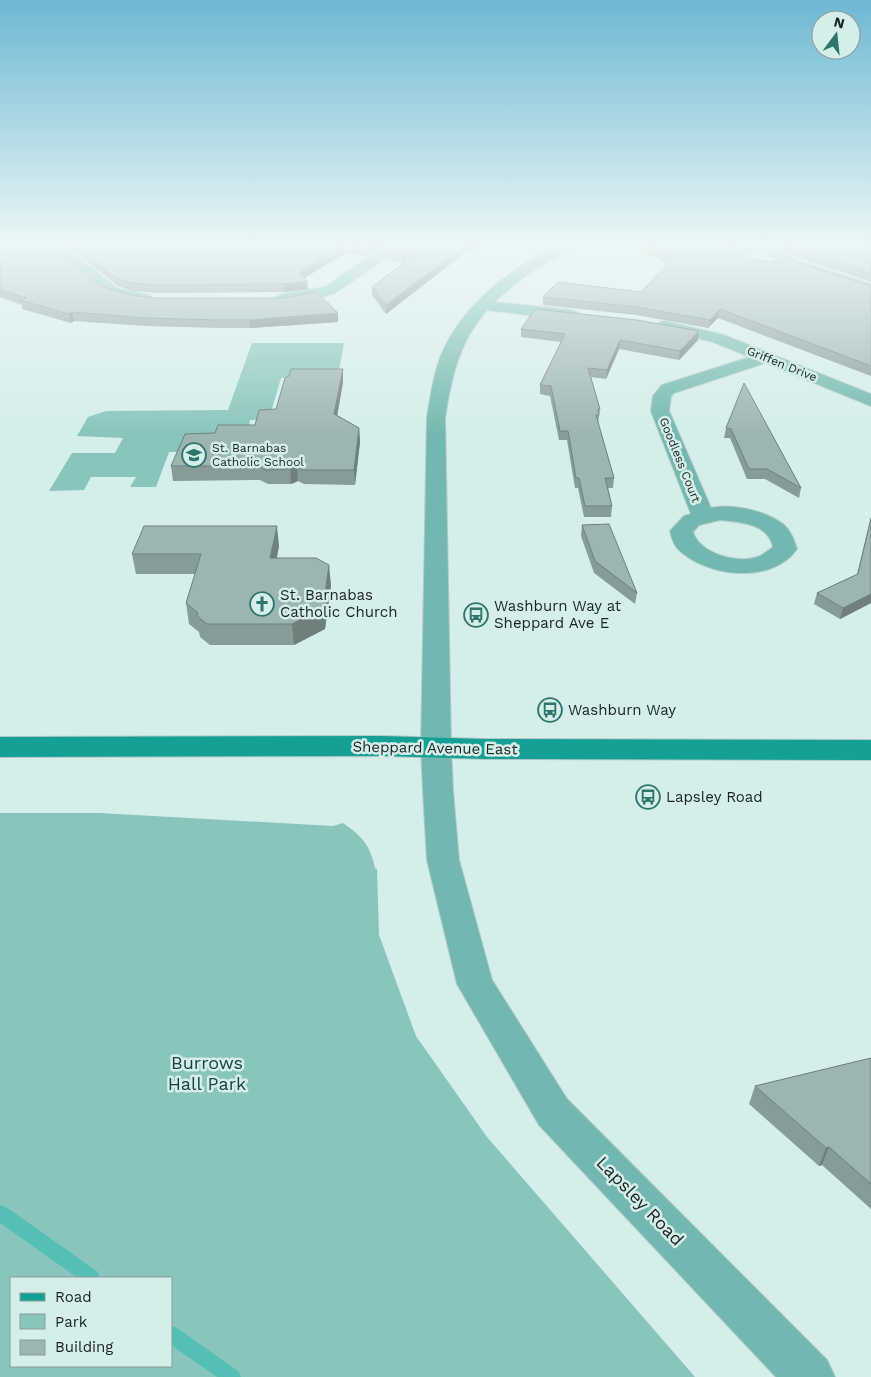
<svg xmlns="http://www.w3.org/2000/svg" width="871" height="1377" font-family="'Work Sans',sans-serif">
	<rect width="100%" height="100%" fill="#d5eeea"/>
	<g fill="#89c5bd" fill-rule="evenodd">
		<path d="M 252,343 L 344,343 L 338,377 L 281,378 L 269,419 L 250,420 L 248,433 L 180,452 L 169,452 L 156,487 L 130,487 L 136,477 L 91,477 L 84,490 L 49,491 L 72,453 L 115,453 L 123,438 L 77,436 L 88,417 L 106,411 L 228,410 Z"/>
		<path d="M 0,813 L 100,813 L 333,826 L 343,823 C 362,836 370,845 375,868 L 377,869 L 379,935 L 416,1036 L 487,1137 L 695,1377 L 0,1377 ZM 11,1278 L 171,1278 L 171,1366 L 11,1366 Z"/>
	</g>
	<g fill="none" stroke-linecap="round" stroke-linejoin="round">
		<g fill="#55bfb4" fill-rule="evenodd">
			<path d="M 0,1205 L 6,1207 L 98,1272 L 100,1278 L 78,1278 L 0,1223 Z"/>
			<path d="M 171,1325 L 177,1328 L 238,1371 L 241,1377 L 217,1377 L 171,1345 Z"/>
		</g>
		<g stroke="#b3c9c6" stroke-width="2">
			<g id="minor">
				<path d="M 39,242 L 55,242 L 69,250 L 117,288 L 149,295 L 152,298 L 149,301 L 144,303 L 107,294 L 59,256 Z"/>
				<path d="M 395,242 L 411,242 L 335,293 L 313,300 L 282,304 L 277,302 L 274,299 L 277,296 L 282,294 L 325,287 L 359,263 Z"/>
				<path d="M 774,242 L 792,242 L 778,251 L 795,259 L 871,284 L 871,293 C 855,289 770,263 764,252 L 744,254 L 749,258 L 773,262 L 775,265 L 773,268 C 759,271 736,265 727,254 L 739,246 Z"/>
				<path d="M 483,301 L 571,310 L 577,312 L 579,315 L 577,318 L 571,320 L 478,309 L 475,306 L 478,303 Z"/>
				<path d="M 664,321 L 724,335 L 871,394 L 871,406 L 765,363 L 674,393 L 671,396 L 669,411 L 711,508 C 732,503 767,511 784,525 C 791,531 794,540 797,549 C 772,585 706,577 678,549 C 673,544 672,538 670,531 L 684,516 L 691,514 L 651,411 L 653,396 L 662,385 L 750,357 L 713,342 L 658,329 L 656,326 L 658,323 ZM 720,520 C 740,522 768,523 773,547 C 769,550 764,554 760,556 C 739,565 700,554 693,532 L 699,525 Z"/>
			</g>
		</g>
		<g stroke="#b3c9c6" stroke-width="2">
			<path id="tertiary" d="M 562,242 L 579,242 C 572,251 545,262 534,270 C 473,312 456,345 445,418 L 451,747 L 453,791 L 459,860 L 492,980 L 567,1099 L 827,1360 L 835,1377 L 776,1377 L 539,1125 L 457,984 L 427,860 L 423,791 L 421,747 L 427,418 C 430,398 433,377 440,358 C 461,304 512,268 562,242 Z"/>
		</g>
		<g stroke="#b3c9c6" stroke-width="2">
			<path id="secondary" d="M 382,736 L 486,739 L 871,740 L 871,760 L 486,759 L 382,756 L 0,757 L 0,737 Z"/>
		</g>
		<use href="#minor" fill="#73b8b0" fill-rule="evenodd"/>
		<use href="#tertiary" fill="#73b8b0" fill-rule="evenodd"/>
		<use href="#secondary" fill="#15a095" fill-rule="evenodd"/>
	</g>
	<g fill="#879c98">
		<path d="M 0,242 L 104,287 L 130,295 L 338,322 L 250,328 L 220,328 L 146,326 L 74,321 L 71,323 L 22,309 L 22,305 L 0,297 Z"/>
		<path d="M 59,242 L 391,242 L 367,256 L 345,253 L 304,278 L 307,281 L 308,289 L 285,292 L 157,293 L 133,291 L 118,286 L 70,249 Z"/>
		<path d="M 489,242 L 469,253 L 466,252 L 386,314 L 372,295 L 372,287 L 404,262 L 388,260 L 388,252 Z"/>
		<path d="M 871,242 L 871,282 L 796,257 L 782,251 L 783,243 Z"/>
		<path d="M 643,243 L 738,244 L 731,250 L 736,255 L 750,260 L 871,286 L 871,376 L 718,318 L 708,328 L 636,315 L 543,305 L 543,297 L 641,292 L 668,264 L 642,251 Z"/>
		<path d="M 521,329 L 698,340 L 679,360 L 619,349 L 606,379 L 591,377 L 600,409 L 598,424 L 614,478 L 613,488 L 608,488 L 612,506 L 611,517 L 584,517 L 578,488 L 575,488 L 567,440 L 559,440 L 550,396 L 540,394 L 540,385 L 561,342 L 521,337 Z"/>
		<path d="M 343,369 L 343,382 L 337,415 L 359,428 L 360,442 L 355,485 L 304,484 L 298,481 L 291,484 L 268,484 L 260,480 L 173,481 L 171,466 L 215,433 L 255,425 L 276,409 Z"/>
		<path d="M 744,383 L 801,488 L 799,498 L 765,479 L 747,479 L 730,438 L 724,438 L 726,428 Z"/>
		<path d="M 871,517 L 871,603 L 840,619 L 814,604 L 817,593 L 857,574 Z"/>
		<path d="M 582,525 L 637,593 L 635,604 L 594,573 L 581,536 Z"/>
		<path d="M 279,546 L 277,558 L 331,585 L 325,629 L 294,645 L 210,645 L 200,637 L 199,632 L 189,624 L 186,603 L 195,574 L 136,574 L 132,554 Z"/>
		<path d="M 871,1058 L 871,1209 L 822,1165 L 819,1166 L 749,1104 L 755,1086 Z"/>
	</g>
	<g fill="#6e7f7c">
		<path d="M 377,242 L 391,242 L 367,256 L 366,249 Z"/>
		<path d="M 475,242 L 489,242 L 469,253 L 469,245 Z"/>
		<path d="M 732,242 L 764,242 L 738,244 L 725,254 L 726,246 Z"/>
		<path d="M 344,245 L 345,253 L 300,281 L 299,273 Z"/>
		<path d="M 466,245 L 466,252 L 386,314 L 386,305 Z"/>
		<path d="M 307,281 L 308,289 L 285,292 L 284,284 Z"/>
		<path d="M 720,309 L 718,318 L 708,328 L 710,320 Z"/>
		<path d="M 72,312 L 74,321 L 71,323 L 69,314 Z"/>
		<path d="M 338,313 L 338,322 L 250,328 L 250,320 Z"/>
		<path d="M 699,331 L 698,340 L 679,360 L 680,351 Z"/>
		<path d="M 620,340 L 619,349 L 606,379 L 607,370 Z"/>
		<path d="M 343,369 L 343,382 L 335,428 L 334,414 Z"/>
		<path d="M 359,428 L 360,442 L 355,485 L 354,470 Z"/>
		<path d="M 297,466 L 298,481 L 291,484 L 290,469 Z"/>
		<path d="M 277,526 L 279,546 L 272,578 L 270,558 Z"/>
		<path d="M 329,565 L 331,585 L 325,629 L 294,645 L 292,624 Z"/>
		<path d="M 871,594 L 871,603 L 840,619 L 843,608 Z"/>
		<path d="M 829,1147 L 822,1165 L 819,1166 L 826,1148 Z"/>
	</g>
	<g fill="#9db5b1" stroke="#6e7f7c">
		<path d="M 0,242 L 45,242 L 104,287 L 130,295 L 156,298 L 284,298 L 317,292 L 338,313 L 250,320 L 219,320 L 145,318 L 72,312 L 69,314 L 20,300 L 26,298 L 0,290 Z"/>
		<path d="M 70,242 L 377,242 L 366,249 L 344,245 L 299,273 L 307,281 L 284,284 L 156,285 L 132,283 L 116,278 Z"/>
		<path d="M 402,242 L 475,242 L 469,245 L 466,245 L 386,305 L 372,287 L 413,256 L 388,252 Z"/>
		<path d="M 647,242 L 732,242 L 726,246 L 736,255 L 750,260 L 769,262 L 790,260 L 871,286 L 871,366 L 720,309 L 710,320 L 637,307 L 543,297 L 558,282 L 641,292 L 673,258 L 643,243 Z"/>
		<path d="M 785,242 L 871,242 L 871,273 L 797,250 L 783,243 Z"/>
		<path d="M 535,309 L 637,320 L 699,331 L 680,351 L 620,340 L 607,370 L 588,368 L 600,409 L 598,409 L 599,415 L 596,415 L 614,478 L 605,478 L 612,506 L 585,506 L 579,478 L 576,478 L 568,431 L 560,431 L 551,386 L 540,385 L 565,334 L 521,329 Z"/>
		<path d="M 291,369 L 343,369 L 334,414 L 359,428 L 354,470 L 303,470 L 297,466 L 290,469 L 266,470 L 258,466 L 171,466 L 185,434 L 215,433 L 218,425 L 255,425 L 259,410 L 276,409 L 285,378 L 289,376 Z"/>
		<path d="M 744,383 L 801,488 L 767,469 L 749,469 L 731,429 L 726,428 Z"/>
		<path d="M 871,518 L 871,594 L 843,608 L 817,593 L 858,574 Z"/>
		<path d="M 609,524 L 637,593 L 595,561 L 582,525 Z"/>
		<path d="M 144,526 L 277,526 L 270,558 L 316,558 L 329,565 L 323,608 L 292,624 L 207,624 L 197,616 L 198,613 L 186,603 L 201,554 L 132,554 Z"/>
		<path d="M 871,1058 L 871,1184 L 829,1147 L 826,1148 L 755,1086 Z"/>
	</g>
	<linearGradient id="sky" x2="0" y2="1"><stop stop-color="#6db8d3"/><stop offset="0.56" stop-color="#ecf7f6"/><stop offset="1" stop-color="#ecf7f6" stop-opacity="0"/></linearGradient>
	<rect width="871" height="435" fill="url(#sky)"/>
	<defs>
		<g id="school-ring" transform="scale(1.25)"><circle r="9.5" fill="#d5eeea" stroke="#2e756e" stroke-width="1.5"/><path d="M0-5L7-2L0 1L-7-2ZM-4 1L0 2.5L4 1V4Q0 6-4 4Z" fill="#2e756e"/></g>
		<g id="church-ring" transform="scale(1.25)"><circle r="9.5" fill="#d5eeea" stroke="#2e756e" stroke-width="1.5"/><path d="M-1.2-6h2.4v3.5h3.3v2.4h-3.3V6h-2.4V-.1h-3.3v-2.4h3.3Z" fill="#2e756e"/></g>
		<g id="bus-ring" transform="scale(1.25)"><circle r="9.5" fill="#d5eeea" stroke="#2e756e" stroke-width="1.5"/><path d="M-5-6H5V4H4V6H2V4H-2V6H-4V4H-5ZM-3.5-4V0h7V-4ZM-3.5 1.2v1.5H-2V1.2ZM2 1.2v1.5H3.5V1.2Z" fill="#2e756e"/></g>
	</defs>
	<g fill-rule="evenodd">
		<use href="#school-ring" x="194" y="455"/>
		<use href="#church-ring" x="262" y="604"/>
		<use href="#bus-ring" x="476" y="615"/>
		<use href="#bus-ring" x="550" y="710"/>
		<use href="#bus-ring" x="648" y="797"/>
	</g>
	<g text-anchor="middle" stroke-width="5" stroke-linejoin="round" paint-order="stroke">
		<g font-size="12" fill="#192321" stroke="#d5eeea">
			<text transform="translate(782 364) rotate(22)" y="4">Griffen Drive</text>
			<text transform="translate(680 460) rotate(68)" y="4">Goodless Court</text>
		</g>
		<g font-size="12" fill="#192321" stroke="#d5eeea" text-anchor="start">
			<text x="212" y="452">St. Barnabas<tspan x="212" dy="14">Catholic School</tspan></text>
		</g>
		<g font-size="15" fill="#192321" stroke="#d5eeea" text-anchor="start">
			<text x="280" y="600">St. Barnabas<tspan x="280" dy="17">Catholic Church</tspan></text>
			<text x="494" y="611">Washburn Way at<tspan x="494" dy="17">Sheppard Ave E</tspan></text>
			<text x="568" y="715">Washburn Way</text>
			<text x="666" y="802">Lapsley Road</text>
		</g>
		<g font-size="15" fill="#192321" stroke="#d5eeea">
			<text transform="translate(435 748) rotate(1)" y="5">Sheppard Avenue East</text>
		</g>
		<g font-size="18" fill="#154440" stroke="#d5eeea">
			<text x="207" y="1069">Burrows<tspan x="207" dy="21">Hall Park</tspan></text>
		</g>
		<g font-size="18" fill="#192321" stroke="#d5eeea">
			<text transform="translate(640 1201) rotate(46)" y="6">Lapsley Road</text>
		</g>
	</g>
	<rect x="10" y="1277" width="162" height="90" fill="#d5eeea" stroke="#8a9d9a"/>
	<rect x="20" y="1293" width="25" height="8" fill="#15a095" stroke="#8a9d9a"/>
	<text x="55" y="1302" font-size="15" fill="#192321">Road</text>
	<rect x="20" y="1314" width="25" height="15" fill="#89c5bd" stroke="#8a9d9a"/>
	<text x="55" y="1327" font-size="15" fill="#192321">Park</text>
	<rect x="20" y="1340" width="25" height="15" fill="#9db5b1" stroke="#8a9d9a"/>
	<text x="55" y="1352" font-size="15" fill="#192321">Building</text>
	<g transform="translate(836 35) rotate(15)"><circle r="24" fill="#d5eeea" stroke="#8a9d9a"/>
	<path d="M0-4L9 19L0 12L-9 19Z" fill="#2e756e"/>
	<text y="-8" font-size="14" font-weight="bold" text-anchor="middle" fill="#192321">N</text>
	</g>
</svg>
